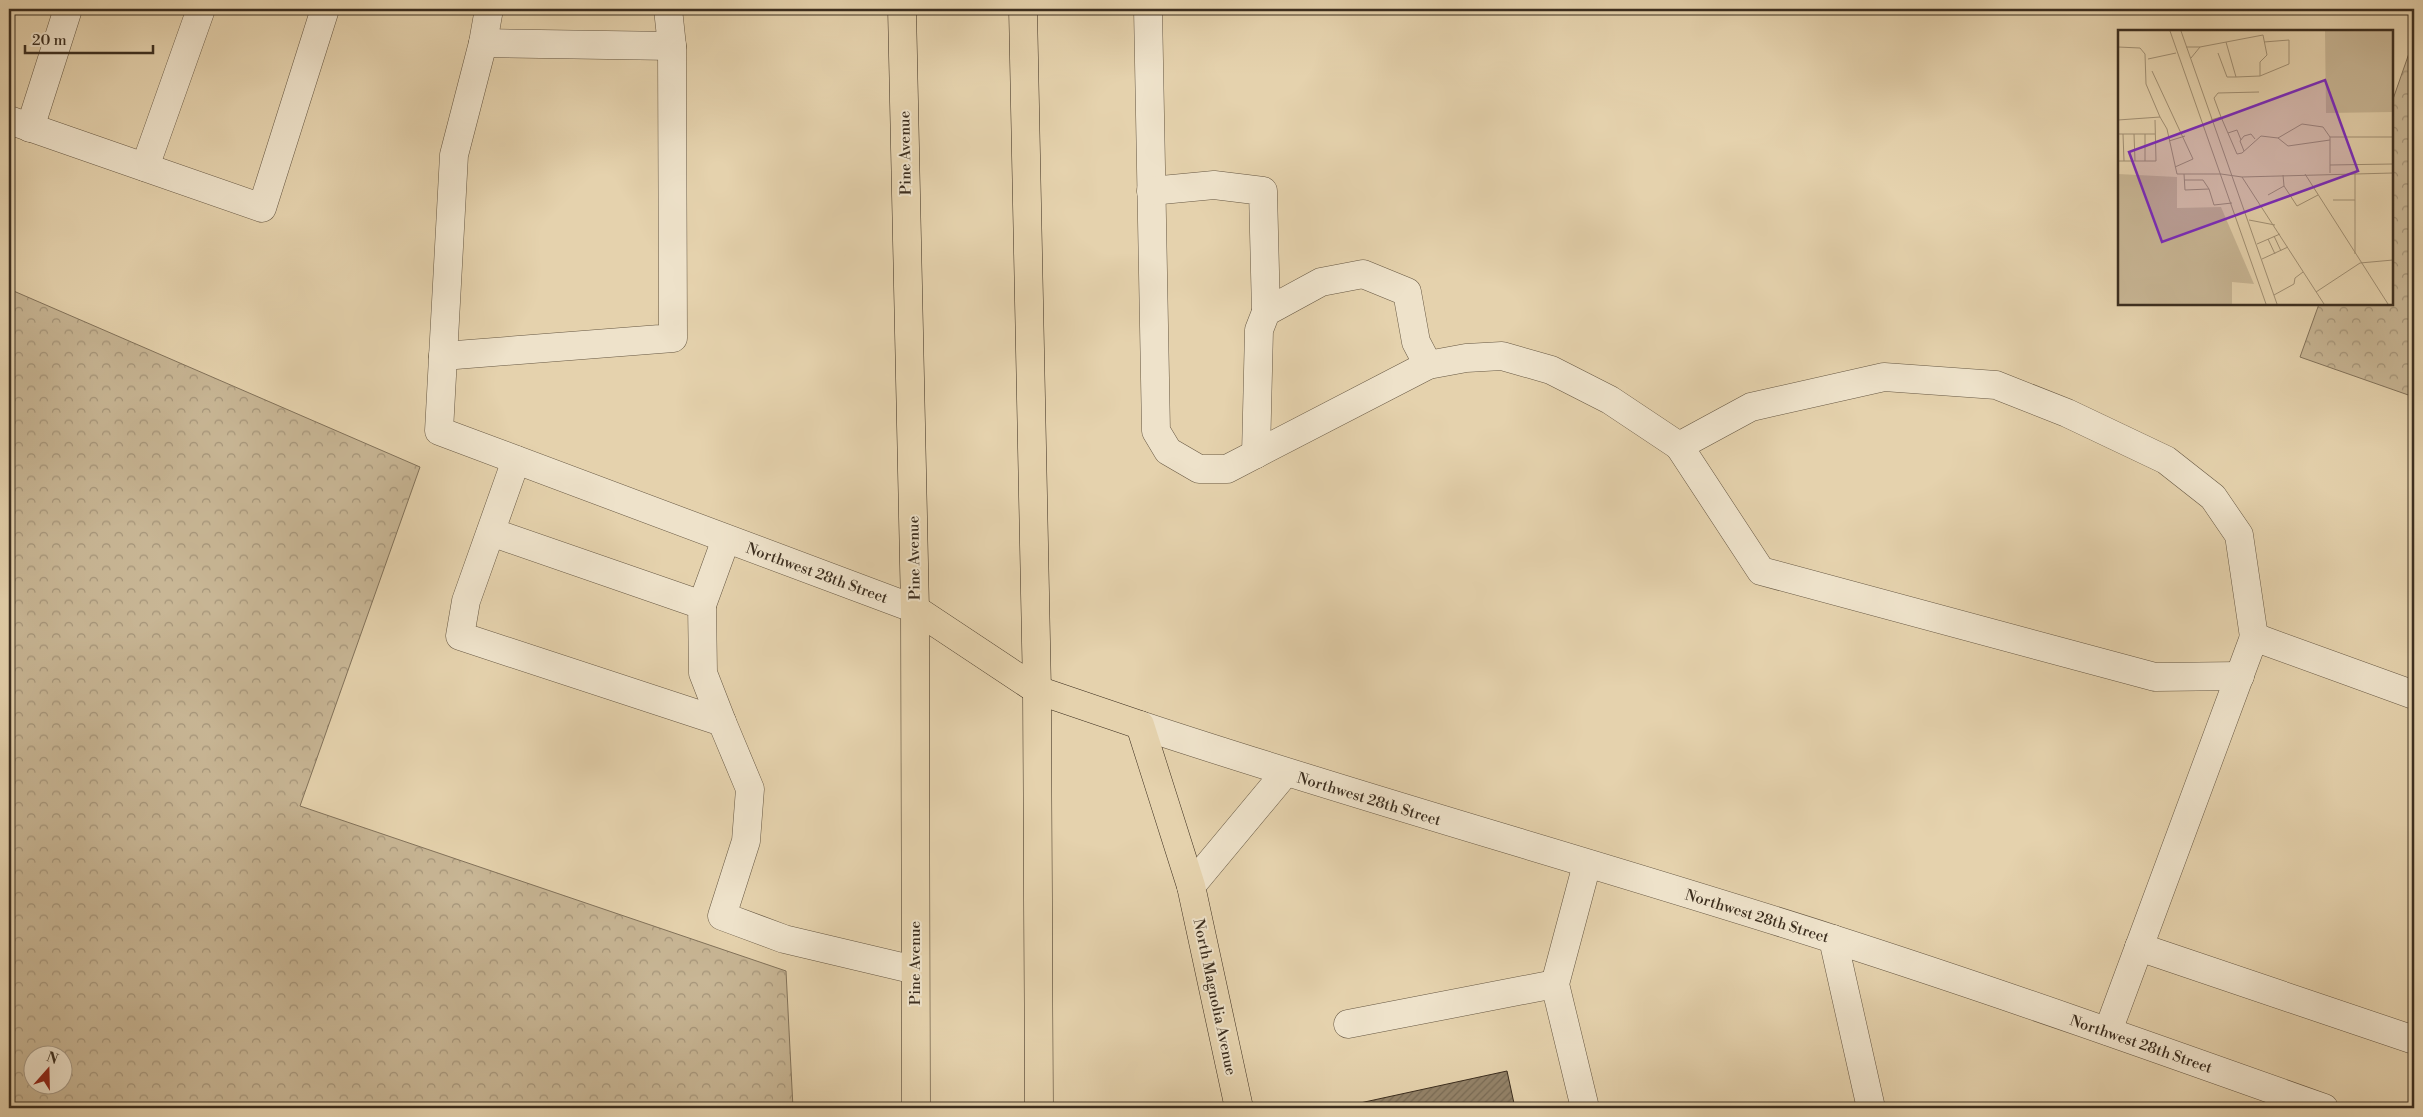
<svg xmlns="http://www.w3.org/2000/svg" width="2423" height="1117" font-family="'Libre Bodoni',serif">
	<defs>
		<pattern id="forest-crowns" width="20" height="18" patternUnits="userSpaceOnUse" patternTransform="scale(1.25)"><rect width="20" height="18" fill="#c8b695"/><path d="M2 6a3 3 0 1 1 6 0M12 15a3 3 0 1 1 6 0" fill="none" stroke="#a49479"/></pattern>
		<pattern id="building-hatch" width="6" height="6" patternUnits="userSpaceOnUse" patternTransform="scale(1.25)"><rect width="6" height="6" fill="#948369"/><path d="M-1 1l2-2M0 6l6-6M5 7l2-2" fill="none" stroke="#7a6c56"/></pattern>
	</defs>
	<rect width="100%" height="100%" fill="#e5d2ad"/>
	<filter id="stains"><feTurbulence type="fractalNoise" baseFrequency=".004" numOctaves="4"/><feColorMatrix values="0 0 0 0 .2 0 0 0 0 .09 0 0 0 0 .02 0 0 0 .5 -.17"/></filter>
	<radialGradient id="worn" r=".72"><stop offset=".6" stop-color="#630" stop-opacity="0"/><stop offset="1" stop-color="#630" stop-opacity=".3"/></radialGradient>
	<g fill="url(#forest-crowns)" stroke="#82725a" fill-rule="evenodd">
		<path d="M 2414,39 L 2414,397 L 2300,357 L 2319,304 L 2392,304 L 2392,102 Z"/>
		<path d="M 9,289 L 420,467 L 300,806 L 786,971 L 793,1108 L 9,1108 ZM 32,1054 L 62,1054 L 62,1084 L 32,1084 Z"/>
	</g>
	<path fill="url(#building-hatch)" stroke="#3c2e1f" d="M 1507,1071 L 1515,1108 L 1337,1108 Z"/>
	<g fill="none" stroke-linecap="round" stroke-linejoin="round">
		<g stroke="#665742" stroke-width="29">
			<g id="minor">
				<path d="M 489,9 L 483,43 L 454,155 L 439,431 L 915,609"/>
				<path d="M 1148,9 L 1156,431 L 1168,451 L 1199,469 L 1227,469 L 1428,365 L 1466,358 L 1502,356 L 1551,370 L 1610,400 L 1679,446"/>
				<path d="M 483,43 L 672,46"/>
				<path d="M 9,120 L 262,208 L 325,9"/>
				<path d="M 30,128 L 68,9"/>
				<path d="M 145,167 L 201,9"/>
				<path d="M 1151,191 L 1214,185 L 1263,191 L 1266,312"/>
				<path d="M 443,356 L 673,338 L 672,46 L 668,9"/>
				<path d="M 1256,454 L 1259,330 L 1266,312 L 1321,282 L 1363,274 L 1407,292 L 1416,342 L 1428,365"/>
				<path d="M 516,460 L 466,601 L 460,636 L 722,722 L 750,789 L 746,841 L 722,916 L 784,939 L 915,970"/>
				<path d="M 491,532 L 702,605 L 703,673 L 722,722"/>
				<path d="M 702,605 L 726,539"/>
				<path d="M 2240,676 L 2155,677 L 1761,571 L 1679,446 L 1751,407 L 1884,377 L 1996,385 L 2067,413 L 2166,460 L 2213,497 L 2239,535 L 2254,637"/>
				<path d="M 1140,725 C 1369,801 1603,865 1833,939 C 1998,992 2161,1050 2324,1108"/>
				<path d="M 1191,886 L 1285,773"/>
				<path d="M 1833,939 L 1871,1108"/>
				<path d="M 2139,947 L 2414,1040"/>
				<path d="M 1348,1024 L 1555,984"/>
				<path d="M 2108,1031 L 2254,637 L 2414,695"/>
				<path d="M 1585,1108 L 1555,984 L 1587,864"/>
			</g>
		</g>
		<g stroke="#3c2e1f" stroke-width="29">
			<path id="major" d="M 915,609 L 1037,690 L 1140,725 L 1191,886 L 1239,1108"/>
		</g>
		<g stroke="#3c2e1f" stroke-width="29">
			<g id="highway">
				<path d="M 902,9 L 915,609 L 916,1108"/>
				<path d="M 1023,9 L 1037,690 L 1039,1108"/>
			</g>
		</g>
		<use href="#minor" stroke="#eee2ca" stroke-width="28"/>
		<use href="#major" stroke="#e5d2ad" stroke-width="28"/>
		<use href="#highway" stroke="#e5d2ad" stroke-width="28"/>
	</g>
	<g text-anchor="middle" stroke-width="4" stroke-linejoin="round" paint-order="stroke">
		<g font-size="15" fill="#3c2e1f" stroke="#eee2ca">
			<text transform="translate(905 153) rotate(-91)" y="5">Pine Avenue</text>
			<text transform="translate(914 558) rotate(-91)" y="5">Pine Avenue</text>
			<text transform="translate(817 573) rotate(20)" y="5">Northwest 28th Street</text>
			<text transform="translate(1369 799) rotate(17)" y="5">Northwest 28th Street</text>
			<text transform="translate(1757 916) rotate(17)" y="5">Northwest 28th Street</text>
			<text transform="translate(915 963) rotate(-90)" y="5">Pine Avenue</text>
			<text transform="translate(1215 997) rotate(78)" y="5">North Magnolia Avenue</text>
			<text transform="translate(2141 1044) rotate(19)" y="5">Northwest 28th Street</text>
		</g>
	</g>
	<g transform="translate(2118 30)">
		<rect width="275" height="275" fill="#e5d2ad"/>
		<path d="M 207,1 L 275,1 L 275,82 L 208,83 ZM 0,144 L 59,147 L 59,178 L 103,177 L 136,254 L 114,252 L 114,274 L 0,274 Z" fill="#c8b695"/>
		<path fill="none" stroke="#a19074" stroke-width="1" d="M 52,1 L 148,274M 63,1 L 159,274M 0,17 L 22,18 L 27,24 L 28,54 L 42,87 L 0,90M 68,17 L 82,17 L 73,28M 82,17 L 145,5 L 149,25 L 142,32 L 142,46 L 118,47 L 108,12M 100,23 L 109,47 L 118,47M 30,29 L 58,23M 34,41 L 75,129 L 57,137M 142,46 L 171,34 L 171,10 L 146,12M 42,87 L 49,99 L 59,144 L 103,144M 103,87 L 96,68 L 100,63 L 141,62M 93,90 L 103,87 L 119,124 L 124,123 L 143,106 L 160,108M 110,103 L 119,100 L 123,110M 0,104 L 37,104M 5,104 L 6,131M 16,104 L 17,131M 27,104 L 27,131M 212,107 L 205,97 L 184,94 L 160,108 L 170,116 L 212,110M 51,111 L 67,106M 126,121 L 122,111 L 126,106 L 133,104 L 137,109M 0,131 L 38,131 L 37,90M 212,135 L 275,134M 212,143 L 212,107 L 275,107M 237,143 L 237,224M 66,144 L 67,160 L 91,159 L 96,175 L 114,173M 103,144 L 124,147 L 206,274M 187,144 L 270,274M 165,145 L 166,156 L 179,176 L 200,165M 124,147 L 275,143M 66,150 L 85,150 L 91,159M 150,165 L 166,156M 215,170 L 237,170M 131,190 L 157,195M 156,206 L 163,221M 150,209 L 157,224M 139,214 L 162,204M 144,229 L 170,217M 198,262 L 242,233 L 275,230M 156,265 L 176,254 L 177,248 L 185,242"/>
		<path fill="#7b2cbf" fill-opacity="0.15" stroke="#7b2cbf" stroke-width="2.5" d="M 207,50 L 240,141 L 44,212 L 11,122 Z"/>
		<rect width="275" height="275" fill="none" stroke="#3c2e1f" stroke-width="2.5"/>
	</g>
	<rect width="2423" height="1117" fill="none" stroke="#e5d2ad" stroke-width="30"/>
	<rect x="10" y="10" width="2403" height="1097" fill="none" stroke="#3c2e1f" stroke-width="2.5"/>
	<rect x="15" y="15" width="2393" height="1087" fill="none" stroke="#3c2e1f"/>
	<g transform="translate(48 1070) rotate(20)"><circle r="24" fill="#eee2ca" stroke="#a79a86"/>
	<path d="M0-4L9 19L0 12L-9 19Z" fill="#8f2418"/>
	<text y="-8" font-size="14" font-weight="bold" text-anchor="middle" fill="#3c2e1f">N</text>
	</g>
	<path d="M25 45v8h128v-8" fill="none" stroke="#3c2e1f" stroke-width="2.5"/>
	<text x="32" y="45" font-size="15" fill="#3c2e1f" stroke="#eee2ca" stroke-width="4" paint-order="stroke">20 m</text>
	<rect width="100%" height="100%" filter="url(#stains)"/>
	<rect width="100%" height="100%" fill="url(#worn)"/>
</svg>
